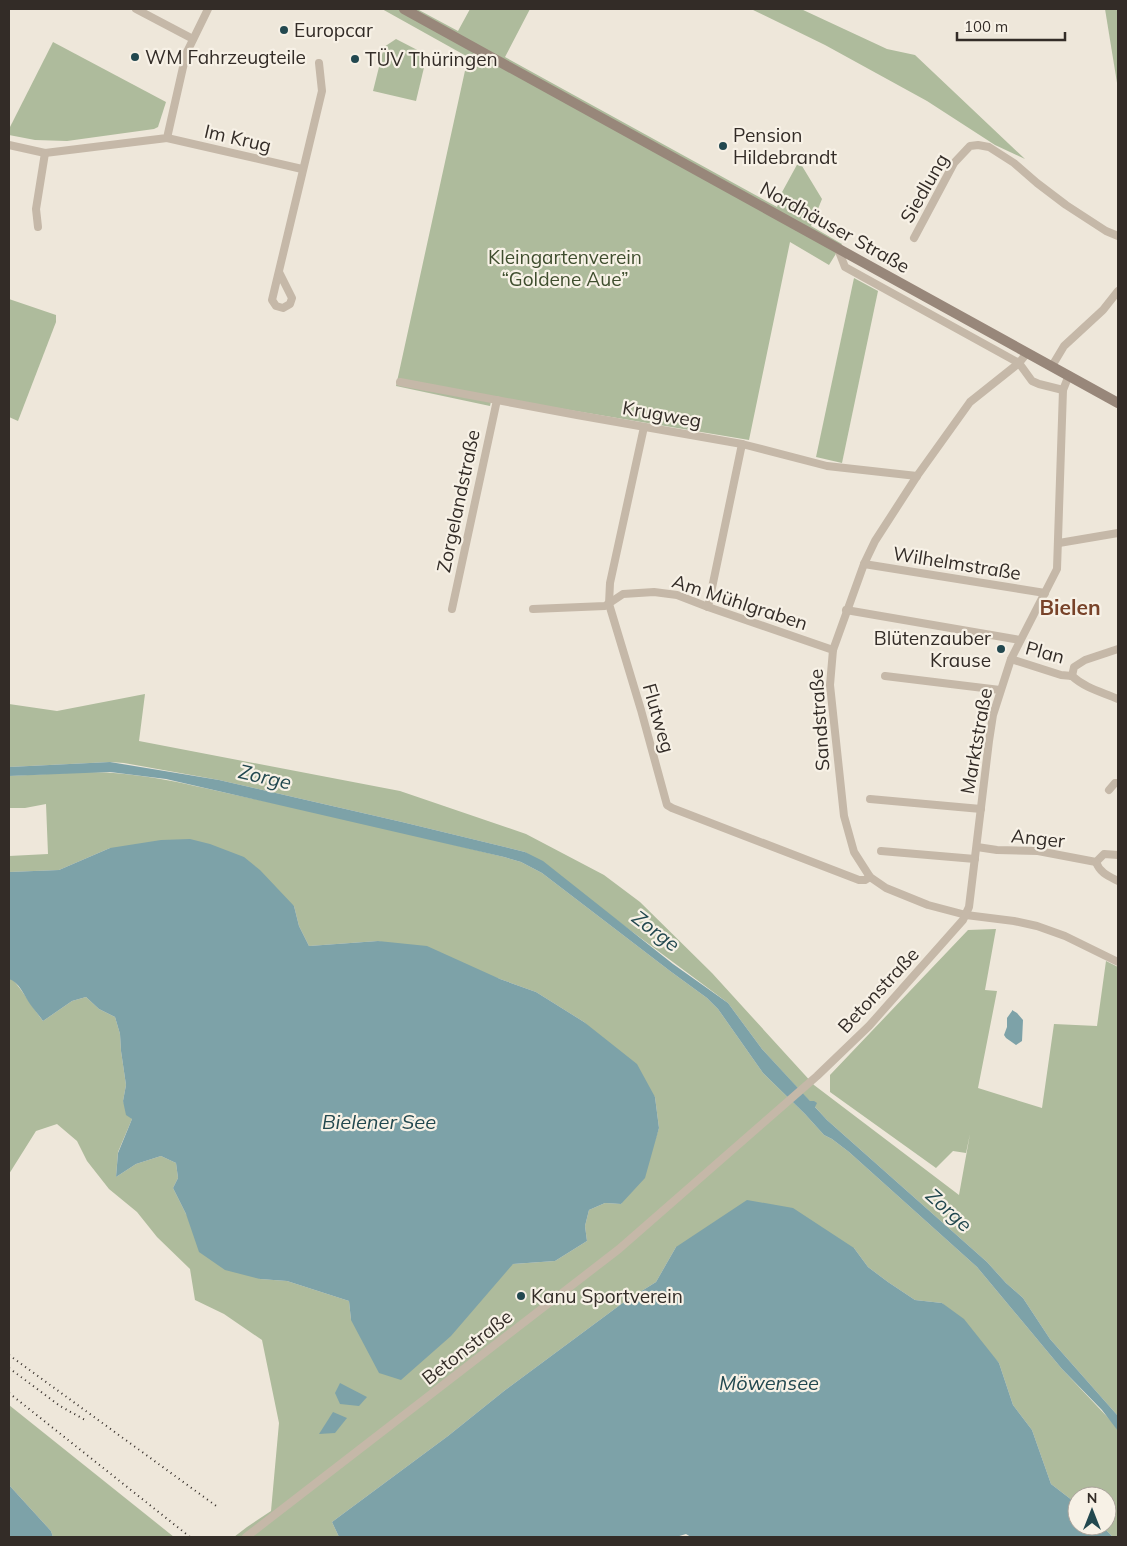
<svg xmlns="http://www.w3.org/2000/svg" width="1127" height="1546" font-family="Mulish,sans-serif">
	<rect width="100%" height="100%" fill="#eee7da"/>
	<g fill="#aebb9c">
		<path d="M 382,9 L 417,9 L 458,31 L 470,9 L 530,9 L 505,57 L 777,207 L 781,194 L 799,161 L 822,199 L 811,226 L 842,244 L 829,265 L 790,242 L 749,440 L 492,397 L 490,406 L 396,386 L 468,57 Z"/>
		<path d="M 751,9 L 801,9 L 887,49 L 915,55 L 1025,159 L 995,145 L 927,101 L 825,45 Z"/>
		<path d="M 1105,9 L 1118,9 L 1118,89 Z"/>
		<path d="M 396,39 L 427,55 L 416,101 L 373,91 L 384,47 Z"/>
		<path d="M 53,42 L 166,102 L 158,127 L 154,129 L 67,141 L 35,140 L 9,135 L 9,129 Z"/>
		<path d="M 854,278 L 878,291 L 842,463 L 816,457 Z"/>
		<path d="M 9,299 L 56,315 L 56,322 L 18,421 L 9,417 Z"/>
		<path d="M 145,694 L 139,741 L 400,791 L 526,834 L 604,875 L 640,902 L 712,973 L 814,1085 L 959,1195 L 970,1134 L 966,1153 L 953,1151 L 936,1168 L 830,1092 L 830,1075 L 968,930 L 996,929 L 985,990 L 997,991 L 978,1088 L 1042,1108 L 1054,1024 L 1097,1026 L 1106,961 L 1118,967 L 1118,1416 L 1050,1339 L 1023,1298 L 1006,1283 L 987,1262 L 827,1120 L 762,1049 L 728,1003 L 525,852 L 402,822 L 219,780 L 124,763 L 110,762 L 9,767 L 9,704 L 57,711 Z"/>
		<path d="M 85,772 C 144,772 189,785 245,797 C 332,815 418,836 504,857 L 521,862 L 542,873 L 670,971 L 707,998 L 718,1009 L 763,1073 L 805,1114 L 824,1135 L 832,1139 L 849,1152 L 977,1267 L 1062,1369 L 1114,1424 L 1118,1431 L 1118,1537 L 1113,1537 L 1102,1526 L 1107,1526 L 1107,1496 L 1077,1496 L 1077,1504 L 1051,1484 L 1032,1430 L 1013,1405 L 999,1363 L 942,1303 L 915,1300 L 888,1282 L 868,1267 L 854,1248 L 676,1247 L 656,1282 L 624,1302 L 504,1391 L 448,1436 L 332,1522 L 339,1537 L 234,1537 L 247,1527 L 271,1511 L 279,1423 L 262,1340 L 224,1314 L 195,1300 L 190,1269 L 157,1237 L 137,1212 L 109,1189 L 87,1161 L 77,1141 L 57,1124 L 36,1131 L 9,1174 L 9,979 L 12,979 C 24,992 32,1007 43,1021 L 72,1001 L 86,997 L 99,1009 L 115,1017 L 120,1034 L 121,1051 L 126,1085 L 123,1101 L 132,1119 L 118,1152 L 116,1177 L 136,1164 L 161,1156 L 176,1163 L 178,1178 L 173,1188 L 186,1214 L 260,1279 L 287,1281 L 349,1301 L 351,1320 L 513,1264 L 555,1261 L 587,1241 L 585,1226 L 589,1210 L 605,1203 L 621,1204 L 653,1146 L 659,1128 L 655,1097 L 584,1022 L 536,992 L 500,979 L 378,941 L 309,946 L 299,926 L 294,906 L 110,848 L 59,870 L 9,872 L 9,856 L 48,854 L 46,804 L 25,808 L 9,808 L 9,776 Z"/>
		<path d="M 9,1405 L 174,1537 L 53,1537 L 51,1531 L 9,1485 Z"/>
	</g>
	<g fill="#7da2a8">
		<path d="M 110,762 L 219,780 L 402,822 L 505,847 L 525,852 L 543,861 L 673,964 L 728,1003 L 762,1049 L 810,1101 L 814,1101 L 817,1103 L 815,1107 L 827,1120 L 987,1262 L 1006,1283 L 1023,1298 L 1050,1339 L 1118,1416 L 1118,1431 L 1102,1410 L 1062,1369 L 977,1267 L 849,1152 L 832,1139 L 824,1135 L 805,1114 L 763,1073 L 718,1009 L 707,998 L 670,971 L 542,873 L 521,862 L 504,857 L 166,779 L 110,772 L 9,776 L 9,767 Z"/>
		<path d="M 190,839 L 210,844 L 244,857 L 260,870 L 294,906 L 299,926 L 309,946 L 378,941 L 427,946 L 500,979 L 536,992 L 584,1022 L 637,1064 L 655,1097 L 659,1128 L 645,1178 L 621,1204 L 605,1203 L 589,1210 L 585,1226 L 587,1241 L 555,1261 L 513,1264 L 451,1336 L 401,1380 L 379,1373 L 351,1320 L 349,1301 L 287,1281 L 260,1279 L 225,1270 L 199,1252 L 186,1214 L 173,1188 L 178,1178 L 176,1163 L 161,1156 L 136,1164 L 116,1177 L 118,1153 L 132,1119 L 126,1115 L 123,1101 L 126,1085 L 121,1051 L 120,1034 L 115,1017 L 99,1009 L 86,997 L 72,1001 L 43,1021 C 39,1015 34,1010 30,1004 C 24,995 19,982 9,979 L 9,872 L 59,870 L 110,848 L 161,840 Z"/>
		<path d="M 1012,1010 L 1017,1013 L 1023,1020 L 1022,1041 L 1016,1045 L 1006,1038 L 1004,1035 L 1007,1027 L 1007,1018 L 1012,1011 Z"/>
		<path d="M 747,1200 L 793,1208 L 854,1248 L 868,1267 L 888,1282 L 915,1300 L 942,1303 L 964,1319 L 999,1363 L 1013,1405 L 1032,1430 L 1051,1484 L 1077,1504 L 1077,1526 L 1102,1526 L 1113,1537 L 691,1537 L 686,1534 L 676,1537 L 339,1537 L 332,1522 L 448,1436 L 504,1391 L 624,1302 L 656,1282 L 676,1247 Z"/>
		<path d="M 340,1383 L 367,1397 L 359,1406 L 340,1404 L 335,1393 Z"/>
		<path d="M 333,1412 L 347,1418 L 335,1433 L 319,1434 Z"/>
		<path d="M 9,1485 L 51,1531 L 53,1537 L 9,1537 Z"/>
	</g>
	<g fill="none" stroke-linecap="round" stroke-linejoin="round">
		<g stroke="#c5b8a8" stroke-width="8">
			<path d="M 136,9 L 193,39"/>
			<path d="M 167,138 L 302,169"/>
			<path d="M 9,145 L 45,153 L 167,138 L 186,54 L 208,9"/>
			<path d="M 38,227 L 36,209 L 45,153"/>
			<path d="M 914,238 L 954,163 L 970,146 L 978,145 L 989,147 L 1014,163 L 1037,183 L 1066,205 L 1106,231 L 1118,236"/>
			<path d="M 838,249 L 845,267 L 1019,363 L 1032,381 L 1039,384 L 1063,390"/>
			<path d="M 279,272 L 292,298 L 290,304 L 283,308 L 276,306 L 272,300 L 322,91 L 319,63"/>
			<path d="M 1027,353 L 1019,363 L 970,402 L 917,476 L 875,541 L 864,564 L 833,650 L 830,685 L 844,816 L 854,852 L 870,877 L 886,888 L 928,905 L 966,915 L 1014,921 L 1037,926 L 1065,936 L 1118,962"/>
			<path d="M 1052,366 L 1064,346 L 1103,310 L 1118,291"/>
			<path d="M 400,382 L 577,415 L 742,444 L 827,466 L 917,476"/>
			<path d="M 644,427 L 610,583 L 609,604 L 641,710 L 667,805 L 672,808 L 859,880 L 865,880 L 870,877"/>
			<path d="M 1059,543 L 1118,533"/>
			<path d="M 864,564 L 1045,593"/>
			<path d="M 708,607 L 742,444"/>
			<path d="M 452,609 L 497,400"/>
			<path d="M 533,609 L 605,606 L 623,594 L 654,592 L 677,595 L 708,607 L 833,650"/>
			<path d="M 846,610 L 1020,640"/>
			<path d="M 1011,659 L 1061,675 L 1072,676"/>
			<path d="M 885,676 L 1000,690"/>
			<path d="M 1072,676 L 1074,667 L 1085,660 L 1118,649"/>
			<path d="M 1072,676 C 1085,688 1102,692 1118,699"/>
			<path d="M 1109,790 L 1115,783 L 1118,783"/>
			<path d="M 870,799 L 981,809"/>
			<path d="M 977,847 L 997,850 L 1038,851 L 1096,862 L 1104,854 L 1118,855"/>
			<path d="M 881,851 L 975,859"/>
			<path d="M 1096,862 C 1100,873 1108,876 1118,881"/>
			<path d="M 246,1537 L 619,1249 L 817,1076 L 869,1026 L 963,920 L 969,907 L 989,741 L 993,715 L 1011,659 L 1057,569 L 1063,390 L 1069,375"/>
		</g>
		<path stroke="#98877a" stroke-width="10" d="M 404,9 L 1118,403"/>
		<g stroke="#332c27" stroke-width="2" stroke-dasharray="1 4" stroke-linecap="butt">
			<path d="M 9,1355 L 219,1508"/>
			<path d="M 9,1368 L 60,1406 L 87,1421"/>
			<path d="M 9,1393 L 190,1537"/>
		</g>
	</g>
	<g fill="#22484f" stroke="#f7f1e6" stroke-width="2">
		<circle cx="284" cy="30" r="5"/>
		<circle cx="135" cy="57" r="5"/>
		<circle cx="355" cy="59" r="5"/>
		<circle cx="723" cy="146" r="5"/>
		<circle cx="1001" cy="649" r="5"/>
		<circle cx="521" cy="1296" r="5"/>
	</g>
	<g text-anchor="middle" stroke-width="4.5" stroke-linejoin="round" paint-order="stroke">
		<g font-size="19" fill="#332c27" stroke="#f7f1e6" text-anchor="start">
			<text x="294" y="37">Europcar</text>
			<text x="145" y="64">WM Fahrzeugteile</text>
			<text x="365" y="66">TÜV Thüringen</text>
			<text x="733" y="142">Pension<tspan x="733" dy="22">Hildebrandt</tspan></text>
			<text x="991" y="645" text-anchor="end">Blütenzauber<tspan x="991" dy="22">Krause</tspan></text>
			<text x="531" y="1303">Kanu Sportverein</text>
		</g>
		<g font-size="19" fill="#332c27" stroke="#f7f1e6">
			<text transform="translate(238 138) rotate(13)" y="7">Im Krug</text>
			<text transform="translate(924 188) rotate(-60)" y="7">Siedlung</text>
			<text transform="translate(835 227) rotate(29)" y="7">Nordhäuser Straße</text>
			<text transform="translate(662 414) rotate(10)" y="7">Krugweg</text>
			<text transform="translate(458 501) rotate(-78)" y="7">Zorgelandstraße</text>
			<text transform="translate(957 563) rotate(9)" y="7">Wilhelmstraße</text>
			<text transform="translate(740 602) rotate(18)" y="7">Am Mühlgraben</text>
			<text transform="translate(1045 652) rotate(15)" y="7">Plan</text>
			<text transform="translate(659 718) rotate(74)" y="7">Flutweg</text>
			<text transform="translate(819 720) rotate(-94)" y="7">Sandstraße</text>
			<text transform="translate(976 741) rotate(-80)" y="7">Marktstraße</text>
			<text transform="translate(1038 838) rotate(6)" y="7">Anger</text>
			<text transform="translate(878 990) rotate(-47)" y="7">Betonstraße</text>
			<text transform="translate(467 1347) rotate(-38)" y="7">Betonstraße</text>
		</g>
		<g font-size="19" fill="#3f4e2e" stroke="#f7f1e6">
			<text x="565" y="264">Kleingartenverein<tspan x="565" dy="22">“Goldene Aue”</tspan></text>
		</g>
		<g font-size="20" font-style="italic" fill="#22484f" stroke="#f7f1e6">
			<text transform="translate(265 777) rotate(13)" y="7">Zorge</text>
			<text transform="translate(656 931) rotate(37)" y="7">Zorge</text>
			<text x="379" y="1129">Bielener See</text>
			<text transform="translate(949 1210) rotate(42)" y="7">Zorge</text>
			<text x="769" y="1390">Möwensee</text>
		</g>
		<g font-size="21" font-weight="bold" fill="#784329" stroke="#f7f1e6">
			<text x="1070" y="615">Bielen</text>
		</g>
	</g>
	<rect width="1127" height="1546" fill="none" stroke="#332c27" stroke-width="20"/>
	<g transform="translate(1092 1511)"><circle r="24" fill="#f7f1e6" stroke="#a9a29a"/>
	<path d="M0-4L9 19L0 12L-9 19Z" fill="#22484f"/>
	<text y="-8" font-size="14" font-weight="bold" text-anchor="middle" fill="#332c27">N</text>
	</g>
	<path d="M957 32v8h108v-8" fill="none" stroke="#332c27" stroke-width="2.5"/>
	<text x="964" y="32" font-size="15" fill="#332c27" stroke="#f7f1e6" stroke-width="4" paint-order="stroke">100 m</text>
</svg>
